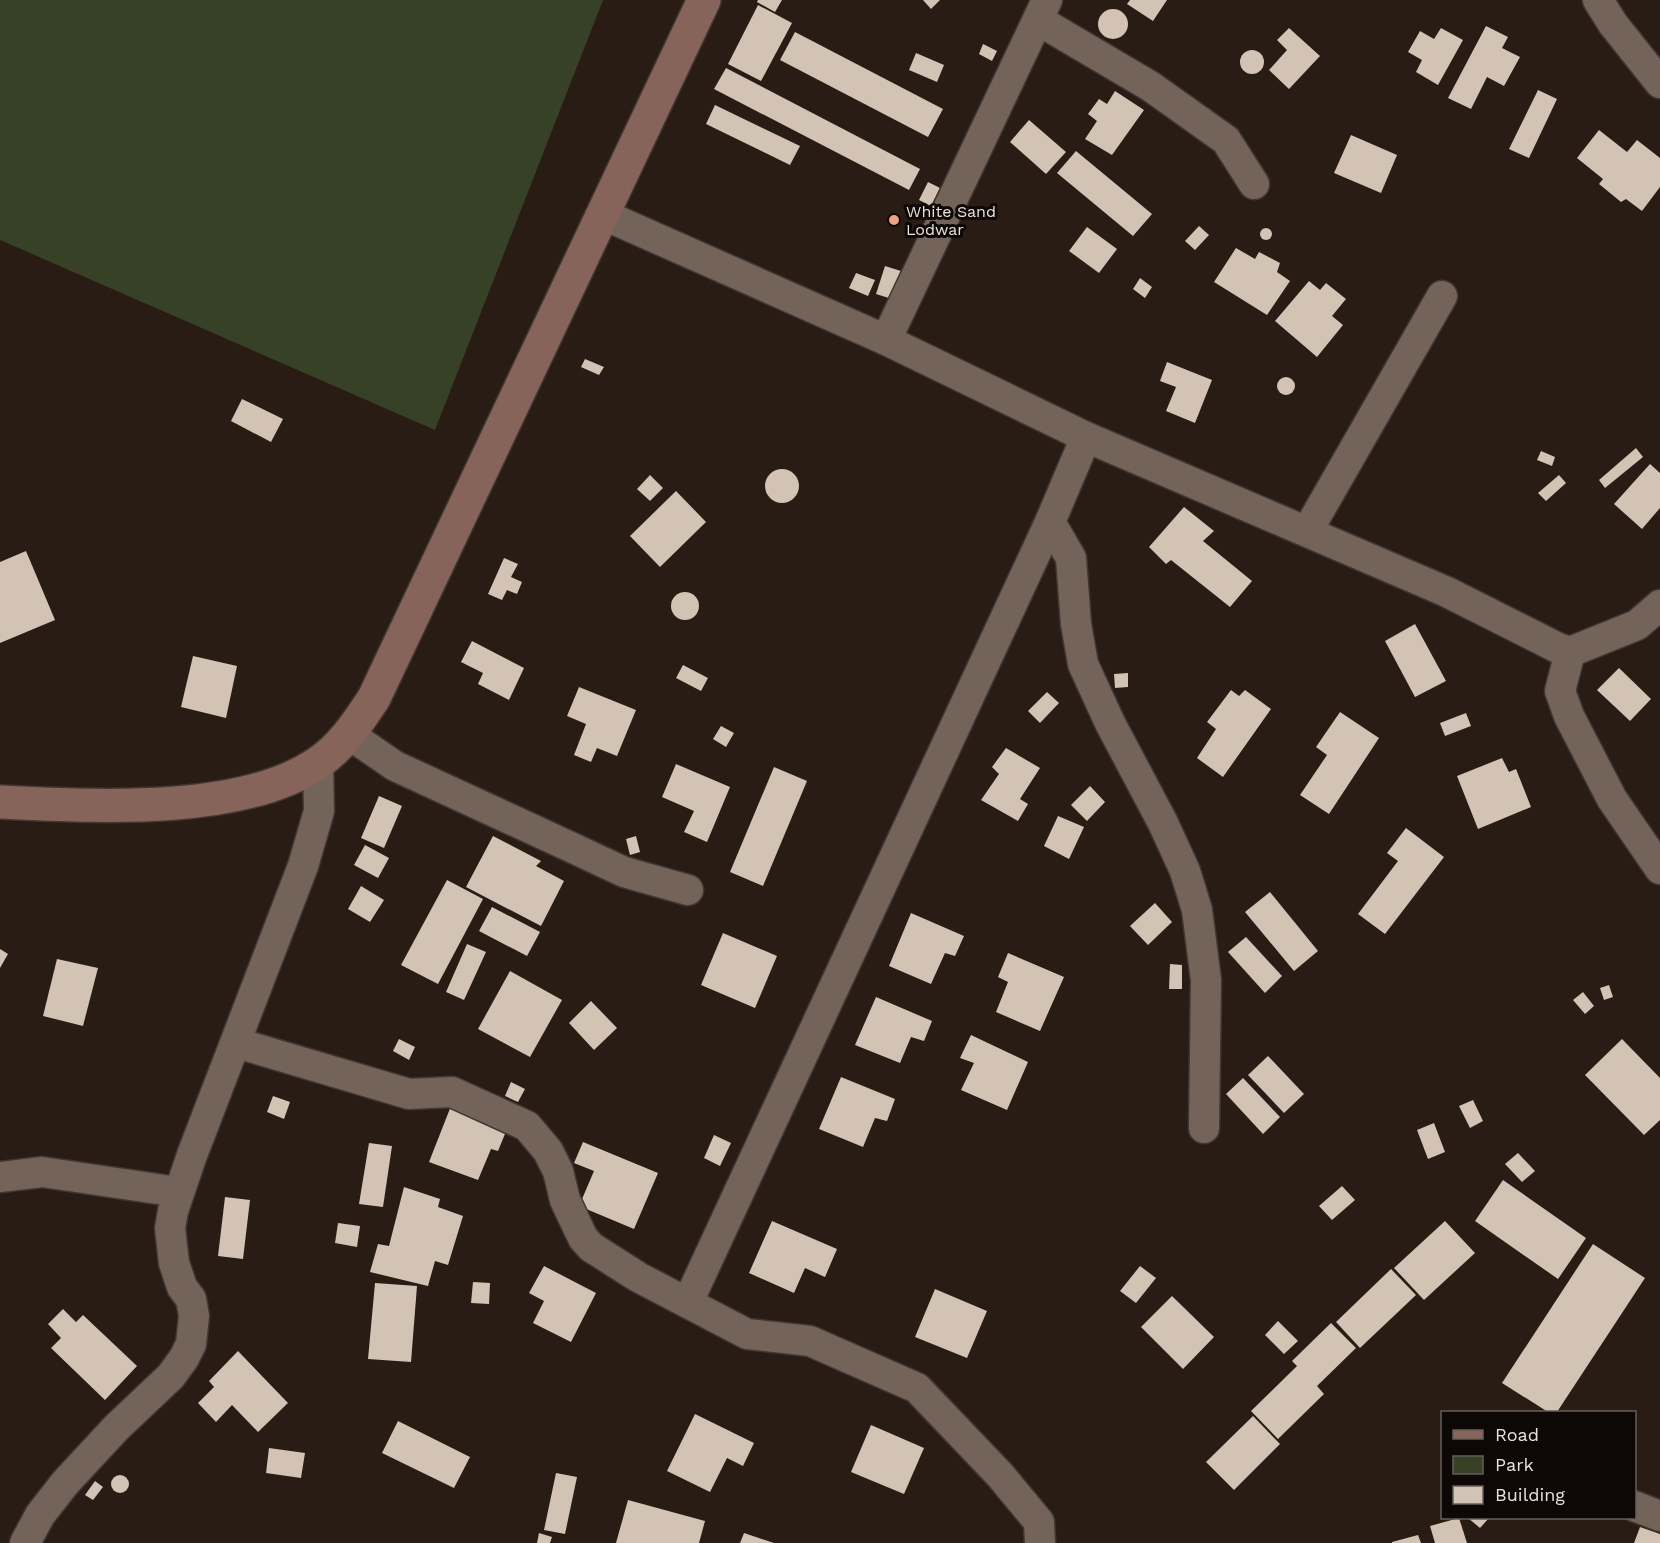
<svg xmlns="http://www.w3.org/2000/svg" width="1660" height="1543" font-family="'Work Sans',sans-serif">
	<rect width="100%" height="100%" fill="#291c14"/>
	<path fill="#374125" d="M 0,0 L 603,0 L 435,430 L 0,240 Z"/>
	<g fill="#d2c3b5">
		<path d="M 758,0 L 782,0 L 775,12 L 757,2 Z"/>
		<path d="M 923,0 L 940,0 L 931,9 Z"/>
		<path d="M 1130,0 L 1167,0 L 1153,21 L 1127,4 Z"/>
		<path d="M 758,5 L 792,23 L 761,81 L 728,64 Z"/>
		<circle cx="1113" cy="24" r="15"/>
		<path d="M 1486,26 L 1508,37 L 1502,48 L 1520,57 L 1504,86 L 1487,77 L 1471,109 L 1448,98 Z"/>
		<path d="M 1289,28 L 1320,56 L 1289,89 L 1269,70 L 1287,50 L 1277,40 Z"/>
		<path d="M 1441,28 L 1463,40 L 1438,85 L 1416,72 L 1422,60 L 1408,52 L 1420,31 L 1434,39 Z"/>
		<path d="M 795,32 L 943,109 L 928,137 L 780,60 Z"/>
		<path d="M 983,44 L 997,51 L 992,61 L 979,54 Z"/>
		<circle cx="1252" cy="62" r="12"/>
		<path d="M 916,53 L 944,65 L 937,82 L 909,70 Z"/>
		<path d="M 726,68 L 920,169 L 909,190 L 714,89 Z"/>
		<path d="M 1538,90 L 1557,99 L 1529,158 L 1509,149 Z"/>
		<path d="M 1115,91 L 1144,110 L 1112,155 L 1085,139 L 1097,121 L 1088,114 L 1099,99 L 1107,104 Z"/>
		<path d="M 715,105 L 800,146 L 790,165 L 706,124 Z"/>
		<path d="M 1029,120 L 1066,152 L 1046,174 L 1010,142 Z"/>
		<path d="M 1599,130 L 1627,152 L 1637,140 L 1660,158 L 1660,187 L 1642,211 L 1626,199 L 1621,202 L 1599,184 L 1603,179 L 1577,158 Z"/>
		<path d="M 1351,135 L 1397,155 L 1381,193 L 1334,173 Z"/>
		<path d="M 1076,151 L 1152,214 L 1133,236 L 1057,173 Z"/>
		<path d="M 928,182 L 940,188 L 931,206 L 919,200 Z"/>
		<path d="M 1199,226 L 1209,235 L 1195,250 L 1185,241 Z"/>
		<path d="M 1087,227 L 1117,249 L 1099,273 L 1069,251 Z"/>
		<circle cx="1266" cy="234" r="6"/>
		<path d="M 1236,248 L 1255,259 L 1259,252 L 1280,263 L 1277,272 L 1290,281 L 1267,315 L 1214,282 Z"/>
		<path d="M 885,266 L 901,271 L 892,299 L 876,294 Z"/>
		<path d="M 856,273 L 875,280 L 868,296 L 849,288 Z"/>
		<path d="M 1140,278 L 1152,287 L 1145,298 L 1133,289 Z"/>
		<path d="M 1309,281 L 1320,290 L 1326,283 L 1346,299 L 1332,316 L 1343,325 L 1317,357 L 1275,321 Z"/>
		<path d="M 585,359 L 604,367 L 599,375 L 581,367 Z"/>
		<path d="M 1167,362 L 1212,380 L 1195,423 L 1166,411 L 1176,387 L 1160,381 Z"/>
		<circle cx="1286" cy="386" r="9"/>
		<path d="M 242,399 L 283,419 L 271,442 L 231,421 Z"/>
		<path d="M 1636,448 L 1643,457 L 1605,488 L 1599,480 Z"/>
		<path d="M 1541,451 L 1555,457 L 1552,466 L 1537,460 Z"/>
		<path d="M 1650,464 L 1660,473 L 1660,508 L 1642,529 L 1614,504 Z"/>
		<circle cx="782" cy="486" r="17"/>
		<path d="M 650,475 L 663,488 L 650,501 L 637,489 Z"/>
		<path d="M 1559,475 L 1566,483 L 1546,501 L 1538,493 Z"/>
		<path d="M 676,491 L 706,522 L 660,567 L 630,536 Z"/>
		<path d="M 1184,507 L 1214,531 L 1203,541 L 1252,581 L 1230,607 L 1171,560 L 1166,564 L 1149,547 Z"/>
		<path d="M 26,551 L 55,620 L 0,643 L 0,562 Z"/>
		<path d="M 504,558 L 518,564 L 511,577 L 522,582 L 517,594 L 507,590 L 502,600 L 488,594 Z"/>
		<circle cx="685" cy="606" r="14"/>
		<path d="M 1415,624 L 1446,681 L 1415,697 L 1385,641 Z"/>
		<path d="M 472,641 L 524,668 L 509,700 L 478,684 L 483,673 L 461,662 Z"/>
		<path d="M 193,656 L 237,666 L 226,718 L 181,707 Z"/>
		<path d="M 683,665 L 708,678 L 701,691 L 676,678 Z"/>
		<path d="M 1619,668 L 1651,699 L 1630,721 L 1597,690 Z"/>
		<path d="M 1128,673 L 1128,687 L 1115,688 L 1114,674 Z"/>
		<path d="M 579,687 L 636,710 L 617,756 L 597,748 L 591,762 L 574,755 L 586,724 L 567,716 Z"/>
		<path d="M 1231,690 L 1239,696 L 1245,690 L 1271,709 L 1223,777 L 1197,758 L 1216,729 L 1207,722 Z"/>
		<path d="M 1047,692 L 1059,703 L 1040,723 L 1028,711 Z"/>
		<path d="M 1340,712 L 1379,738 L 1329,814 L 1300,795 L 1327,755 L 1316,747 Z"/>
		<path d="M 1466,713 L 1471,726 L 1445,736 L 1440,723 Z"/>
		<path d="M 721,726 L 734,733 L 726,747 L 713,739 Z"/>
		<path d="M 1006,748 L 1040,768 L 1020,799 L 1028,804 L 1018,821 L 981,800 L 999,774 L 992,767 Z"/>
		<path d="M 1502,758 L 1509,772 L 1516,769 L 1531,807 L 1478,829 L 1457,776 Z"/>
		<path d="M 676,764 L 730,787 L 707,842 L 684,832 L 694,811 L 662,797 Z"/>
		<path d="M 774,767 L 807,781 L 763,886 L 730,872 Z"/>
		<path d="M 1090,786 L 1105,802 L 1087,821 L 1071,805 Z"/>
		<path d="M 379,796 L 402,806 L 384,848 L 361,838 Z"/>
		<path d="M 1058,816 L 1084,827 L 1069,859 L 1044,846 Z"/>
		<path d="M 1406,828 L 1444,857 L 1385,934 L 1358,914 L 1398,861 L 1387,853 Z"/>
		<path d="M 493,836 L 541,861 L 536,866 L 564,881 L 541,926 L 466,887 Z"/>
		<path d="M 636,836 L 640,852 L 630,855 L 626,839 Z"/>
		<path d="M 365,845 L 389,858 L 378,878 L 354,865 Z"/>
		<path d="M 447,880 L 483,899 L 438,984 L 401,965 Z"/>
		<path d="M 361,886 L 384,900 L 370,922 L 348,909 Z"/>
		<path d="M 1270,892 L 1318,951 L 1294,971 L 1245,912 Z"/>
		<path d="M 1155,903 L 1172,922 L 1148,945 L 1130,926 Z"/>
		<path d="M 492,907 L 540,932 L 527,956 L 479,931 Z"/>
		<path d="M 911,913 L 964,936 L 955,956 L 945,953 L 931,984 L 889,966 Z"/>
		<path d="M 723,933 L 777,956 L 755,1008 L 701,985 Z"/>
		<path d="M 1246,937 L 1282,976 L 1265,993 L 1228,952 Z"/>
		<path d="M 467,944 L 486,952 L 464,1000 L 446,992 Z"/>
		<path d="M 0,949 L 8,954 L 0,968 Z"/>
		<path d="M 1008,953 L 1064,977 L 1040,1031 L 996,1012 L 1008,982 L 998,977 Z"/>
		<path d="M 57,959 L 98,968 L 83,1026 L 43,1016 Z"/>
		<path d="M 1170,964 L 1182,965 L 1182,989 L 1169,989 Z"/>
		<path d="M 510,971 L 562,1000 L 530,1057 L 478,1029 Z"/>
		<path d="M 1609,985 L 1613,997 L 1604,1000 L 1600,988 Z"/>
		<path d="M 1583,992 L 1594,1006 L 1585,1014 L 1573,1000 Z"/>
		<path d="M 876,997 L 932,1021 L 924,1041 L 911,1037 L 900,1063 L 855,1045 Z"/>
		<path d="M 591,1001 L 617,1028 L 594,1050 L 569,1023 Z"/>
		<path d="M 971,1035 L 1028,1062 L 1007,1110 L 961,1090 L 974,1063 L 960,1058 Z"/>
		<path d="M 399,1039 L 415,1047 L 409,1060 L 393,1051 Z"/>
		<path d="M 1622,1039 L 1660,1078 L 1660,1120 L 1644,1135 L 1585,1075 Z"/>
		<path d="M 1268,1056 L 1304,1094 L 1284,1113 L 1248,1075 Z"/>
		<path d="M 841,1077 L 895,1099 L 887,1121 L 875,1118 L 863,1147 L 819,1129 Z"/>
		<path d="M 1243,1078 L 1280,1117 L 1263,1134 L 1226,1094 Z"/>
		<path d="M 511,1082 L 525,1089 L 518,1102 L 505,1096 Z"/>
		<path d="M 273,1096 L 290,1102 L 284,1119 L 267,1112 Z"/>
		<path d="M 1473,1100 L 1483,1121 L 1470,1128 L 1459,1106 Z"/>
		<path d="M 451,1106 L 507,1129 L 498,1151 L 491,1149 L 478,1180 L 429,1162 Z"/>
		<path d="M 1434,1123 L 1445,1152 L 1428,1159 L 1417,1130 Z"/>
		<path d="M 714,1135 L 731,1143 L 720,1166 L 704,1158 Z"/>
		<path d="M 583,1142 L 658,1173 L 634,1229 L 579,1206 L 594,1171 L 574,1163 Z"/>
		<path d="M 369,1143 L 392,1146 L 383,1207 L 359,1204 Z"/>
		<path d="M 1518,1153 L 1535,1171 L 1522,1182 L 1505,1164 Z"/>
		<path d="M 1503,1180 L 1586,1238 L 1558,1279 L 1475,1221 Z"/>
		<path d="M 1342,1186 L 1355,1200 L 1332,1220 L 1319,1206 Z"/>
		<path d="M 404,1187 L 440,1199 L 438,1207 L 463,1216 L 448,1265 L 435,1261 L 428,1286 L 370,1272 L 378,1244 L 389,1246 Z"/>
		<path d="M 225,1197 L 250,1200 L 243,1259 L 218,1256 Z"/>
		<path d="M 772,1221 L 837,1249 L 825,1277 L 805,1268 L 794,1293 L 749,1273 Z"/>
		<path d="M 1445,1221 L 1475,1253 L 1424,1300 L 1394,1268 Z"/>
		<path d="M 338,1223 L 360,1226 L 357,1247 L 335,1243 Z"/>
		<path d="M 1593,1244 L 1645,1278 L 1557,1412 L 1548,1412 L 1502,1383 Z"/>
		<path d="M 544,1266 L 596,1293 L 571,1342 L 533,1323 L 544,1301 L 529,1293 Z"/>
		<path d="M 1140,1266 L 1156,1278 L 1136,1303 L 1120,1291 Z"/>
		<path d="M 1391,1269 L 1416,1295 L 1360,1348 L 1336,1322 Z"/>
		<path d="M 473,1282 L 490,1283 L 489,1304 L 471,1303 Z"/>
		<path d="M 375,1283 L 417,1286 L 411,1362 L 368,1359 Z"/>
		<path d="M 935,1289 L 987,1311 L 967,1358 L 915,1337 Z"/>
		<path d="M 1172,1296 L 1214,1337 L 1183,1369 L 1141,1327 Z"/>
		<path d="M 63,1309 L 76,1322 L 83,1315 L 137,1366 L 105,1400 L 51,1348 L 61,1338 L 48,1324 Z"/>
		<path d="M 1278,1321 L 1298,1341 L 1284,1354 L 1265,1335 Z"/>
		<path d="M 1331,1323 L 1356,1348 L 1317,1386 L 1324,1394 L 1278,1439 L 1251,1411 L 1297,1366 L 1292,1361 Z"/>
		<path d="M 238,1351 L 288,1403 L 258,1432 L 232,1405 L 216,1422 L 198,1403 L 214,1387 L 209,1381 Z"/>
		<path d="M 695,1414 L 754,1443 L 743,1466 L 727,1458 L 710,1492 L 667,1471 Z"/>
		<path d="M 1253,1416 L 1280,1444 L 1234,1490 L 1206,1462 Z"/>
		<path d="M 398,1421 L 470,1457 L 454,1488 L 382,1453 Z"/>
		<path d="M 871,1425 L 924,1448 L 904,1494 L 851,1472 Z"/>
		<path d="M 269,1448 L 305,1453 L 301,1478 L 266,1473 Z"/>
		<path d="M 556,1473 L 577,1477 L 565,1534 L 544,1530 Z"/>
		<circle cx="120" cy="1484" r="9"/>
		<path d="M 95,1481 L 103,1487 L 93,1500 L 85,1495 Z"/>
		<path d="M 628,1500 L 705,1521 L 699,1543 L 616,1543 Z"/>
		<path d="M 1459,1518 L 1467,1543 L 1435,1543 L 1430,1526 Z"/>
		<path d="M 1468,1518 L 1489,1518 L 1480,1528 Z"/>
		<path d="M 1640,1527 L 1660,1534 L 1660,1543 L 1634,1543 Z"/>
		<path d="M 539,1533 L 552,1537 L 550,1543 L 537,1543 Z"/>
		<path d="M 744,1533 L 774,1543 L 740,1543 Z"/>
		<path d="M 1418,1535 L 1421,1543 L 1392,1543 L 1392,1542 Z"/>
	</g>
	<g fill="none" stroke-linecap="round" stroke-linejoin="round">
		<g stroke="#413732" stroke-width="33">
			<g id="street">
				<path d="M 1598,0 L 1613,24 L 1660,83"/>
				<path d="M 1038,20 L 1150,86 L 1226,140 L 1254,184"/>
				<path d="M 604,215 L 886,340 L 1086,437 L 1447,592 L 1558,648 L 1570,652 L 1637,625 L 1660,605"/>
				<path d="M 886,340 L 1047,0"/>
				<path d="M 1050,522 L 1071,558 L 1076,624 L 1083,664 L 1110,723 L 1163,823 L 1185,871 L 1197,910 L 1206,980 L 1204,1128"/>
				<path d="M 1308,530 L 1442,296"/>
				<path d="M 1570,652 L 1560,691 L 1569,716 L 1612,799 L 1660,869"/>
				<path d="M 350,735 L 395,766 L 575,849 L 624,872 L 688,890"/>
				<path d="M 237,1043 L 409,1094 L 452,1092 L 527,1126 L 548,1151 L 558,1171 L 565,1200 L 583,1238 L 591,1247 L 638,1277 L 747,1334 L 810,1341 L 917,1388 L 1000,1475 L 1039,1522 L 1040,1543"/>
				<path d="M 0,1177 L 42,1172 L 178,1192"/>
				<path d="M 688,1302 L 1050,522 L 1086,437"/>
				<path d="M 1634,1506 L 1660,1516"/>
				<path d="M 25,1543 L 40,1515 L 65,1483 L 116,1428 L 171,1376 L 184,1358 L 191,1344 L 194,1316 L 191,1299 L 182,1287 L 174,1263 L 170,1228 L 173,1211 L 192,1155 L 303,866 L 319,811 L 318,763"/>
			</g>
		</g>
		<g stroke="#413732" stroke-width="36">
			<path id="secondary" d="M 0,802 C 91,806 240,816 318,763 C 343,746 358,722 374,698 L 704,0"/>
		</g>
		<use href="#street" stroke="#736359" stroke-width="30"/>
		<use href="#secondary" stroke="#87645a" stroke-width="33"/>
	</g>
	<circle fill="#f2a17e" stroke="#0d0805" stroke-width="2" cx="894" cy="220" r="6"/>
	<g text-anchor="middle" stroke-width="6" stroke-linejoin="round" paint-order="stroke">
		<g font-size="16" fill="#eae1dc" stroke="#0d0805" text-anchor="start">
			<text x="906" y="217">White Sand<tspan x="906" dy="18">Lodwar</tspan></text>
		</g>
	</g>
	<rect x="1441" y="1411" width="195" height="108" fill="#0d0805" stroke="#655f5b" stroke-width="1.5"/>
	<rect x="1453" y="1430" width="30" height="9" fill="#87645a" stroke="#655f5b" stroke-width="1.5"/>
	<text x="1495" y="1441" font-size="18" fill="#eae1dc">Road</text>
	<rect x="1453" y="1456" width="30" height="18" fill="#374125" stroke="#655f5b" stroke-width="1.5"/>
	<text x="1495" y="1471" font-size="18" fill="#eae1dc">Park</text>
	<rect x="1453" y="1486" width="30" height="18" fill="#d2c3b5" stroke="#655f5b" stroke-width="1.5"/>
	<text x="1495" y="1501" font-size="18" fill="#eae1dc">Building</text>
</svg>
